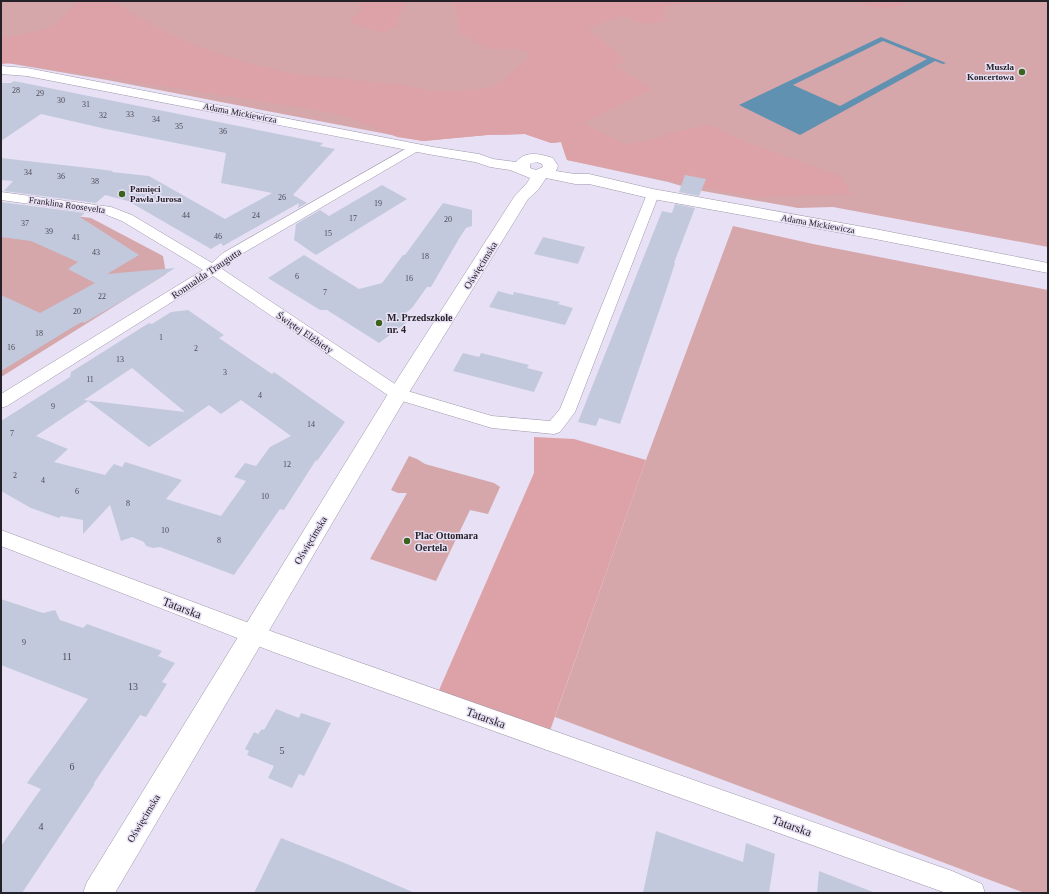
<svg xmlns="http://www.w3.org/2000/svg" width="1049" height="894" font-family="'Times New Roman',serif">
	<rect width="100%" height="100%" fill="#e8e0f4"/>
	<g fill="#d5a6aa">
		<path d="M 1,1 L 1048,1 L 1048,247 L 833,207 L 798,208 L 692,189 L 668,182 L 567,160 L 561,142 L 551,143 L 525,134 L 487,135 L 423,141 L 107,80 L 1,62 Z"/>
		<path d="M 1,207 L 91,218 L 163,256 L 166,274 L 1,377 Z"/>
		<path d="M 733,226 L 813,244 L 1048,290 L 1048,893 L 1025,893 L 555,717 L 646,460 Z"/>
		<path d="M 409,456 L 417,459 L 425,464 L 494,483 L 500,487 L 488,514 L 470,510 L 436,581 L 370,559 L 407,493 L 398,493 L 391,490 Z"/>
	</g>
	<g fill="#dda2a7">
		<path d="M 79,1 L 111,1 L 171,35 L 210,51 L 247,63 L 294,74 L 403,85 L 431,91 L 460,91 L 490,88 L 507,77 L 531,56 L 520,49 L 487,49 L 459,32 L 458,17 L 453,1 L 725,1 L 720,4 L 677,4 L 665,7 L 664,21 L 644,24 L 624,16 L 588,28 L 626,60 L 614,66 L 652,89 L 583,123 L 625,144 L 647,141 L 679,131 L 710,125 L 743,141 L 840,176 L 852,194 L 753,197 L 567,160 L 561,142 L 551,143 L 525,134 L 487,135 L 423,141 L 397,137 L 342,115 L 317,110 L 13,63 L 1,64 L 1,38 L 36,32 L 53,26 Z"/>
		<path d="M 359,1 L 408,1 L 399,14 L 398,27 L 382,32 L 369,29 L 349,21 L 362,9 Z"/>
		<path d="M 850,1 L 906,1 L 904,5 L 883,9 Z"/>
		<path d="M 534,437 L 574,439 L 646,460 L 547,739 L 436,697 L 534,473 Z"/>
	</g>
	<path fill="#6091b0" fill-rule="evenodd" d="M 881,37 L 946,63 L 943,64 L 935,61 L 800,135 L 739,105 ZM 883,41 L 927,59 L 840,106 L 793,85 Z"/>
	<g fill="#c3c9dd" fill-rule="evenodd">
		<path d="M 14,81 L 323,143 L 320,146 L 335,149 L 293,195 L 307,203 L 298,208 L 299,203 L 223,246 L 221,243 L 211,249 L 128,201 L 105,195 L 96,203 L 4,191 L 13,181 L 1,180 L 1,158 L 98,169 L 113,171 L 112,172 L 149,176 L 225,219 L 272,193 L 221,183 L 226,153 L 106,129 L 41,114 L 1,141 L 1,83 L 11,83 Z"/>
		<path d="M 685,175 L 706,179 L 699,196 L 679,192 Z"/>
		<path d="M 382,185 L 407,199 L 316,255 L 294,240 L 296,224 L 320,210 L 329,216 Z"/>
		<path d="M 1,202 L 85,213 L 80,217 L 139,255 L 107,274 L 175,268 L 131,296 L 84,323 L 82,322 L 73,327 L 1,371 L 1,295 L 40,313 L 95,283 L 68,269 L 78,262 L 31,241 L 1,237 Z"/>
		<path d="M 443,203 L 472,210 L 472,226 L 466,228 L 460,237 L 431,287 L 427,287 L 412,308 L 403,315 L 410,320 L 379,343 L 327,310 L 320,310 L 268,278 L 304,255 L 359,289 L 382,283 L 403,255 L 405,255 Z"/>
		<path d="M 675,204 L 695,208 L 674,263 L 675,263 L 666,291 L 620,424 L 599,418 L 596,426 L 578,422 L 662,211 L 672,213 Z"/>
		<path d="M 543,237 L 585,247 L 578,264 L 534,254 Z"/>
		<path d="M 498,291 L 513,295 L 514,292 L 560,302 L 558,304 L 573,308 L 565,325 L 489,307 Z"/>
		<path d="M 188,310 L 224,335 L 219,338 L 272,374 L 274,372 L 345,422 L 317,461 L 316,460 L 284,510 L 280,509 L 234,575 L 160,547 L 153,548 L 146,546 L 144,542 L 132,537 L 121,541 L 110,505 L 83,534 L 83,520 L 61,516 L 59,518 L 31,508 L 1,491 L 1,421 L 70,377 L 71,372 L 149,323 L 152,324 L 171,312 ZM 132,368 L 185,412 L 84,400 ZM 241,400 L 291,436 L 270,447 L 256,466 L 245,463 L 234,477 L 246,481 L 221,516 L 166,499 L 182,480 L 125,462 L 122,467 L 114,464 L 105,475 L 54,462 L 68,449 L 36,436 L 88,401 L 149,447 L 209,405 L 221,414 Z"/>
		<path d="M 463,353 L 479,357 L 481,353 L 529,365 L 527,368 L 543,372 L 534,392 L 453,371 Z"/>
		<path d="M 1,599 L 43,613 L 55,610 L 60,620 L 83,628 L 87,624 L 162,651 L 158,656 L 175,663 L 162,682 L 167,684 L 146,717 L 140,715 L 94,783 L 94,785 L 22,893 L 1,893 L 1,846 L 41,789 L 27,783 L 88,699 L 1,665 Z"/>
		<path d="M 276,709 L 299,718 L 301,713 L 331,723 L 304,776 L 299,774 L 292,788 L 268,778 L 274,766 L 247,755 L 249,751 L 245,749 L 254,732 L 258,734 L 262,729 L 264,730 Z"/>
		<path d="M 656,831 L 743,862 L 746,843 L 775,854 L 769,893 L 643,893 Z"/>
		<path d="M 281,838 L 347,864 L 415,893 L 254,893 Z"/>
		<path d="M 819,871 L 873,892 L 872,893 L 817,893 Z"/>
	</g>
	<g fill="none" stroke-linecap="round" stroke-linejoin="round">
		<g stroke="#9f97a9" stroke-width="1">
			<g id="minor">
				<path d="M 414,144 L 418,145 L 420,148 L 418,151 L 233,259 L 222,269 L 404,390 L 492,416 L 550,421 L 560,409 L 647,194 L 649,191 L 657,191 L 659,194 L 575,412 L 560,432 L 554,434 L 492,428 L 392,398 L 213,276 L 7,406 L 1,408 L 1,394 L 203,270 L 122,221 L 104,214 L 1,200 L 1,192 L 111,207 L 132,215 L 212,263 L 223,253 Z"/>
				<path d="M 1,530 L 276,633 L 952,871 L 982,884 L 985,893 L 946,893 L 276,653 L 1,546 Z"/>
			</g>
		</g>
		<g stroke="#9f97a9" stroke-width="1">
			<path id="tertiary" d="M 1,66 L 27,68 L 433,147 L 479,154 L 493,159 L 516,162 C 526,150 540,154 553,158 L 558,166 L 556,171 L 575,174 L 589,174 L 653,189 L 875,229 L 1048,263 L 1048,273 L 875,239 L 653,199 L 589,184 L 575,184 L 546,178 L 538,190 L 528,199 L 405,399 L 115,893 L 83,893 L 87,882 L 391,389 L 514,197 L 527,183 L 530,178 L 510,170 L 490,167 L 475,162 L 433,155 L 27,76 L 1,74 ZM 537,162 L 542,164 L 543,167 L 536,170 L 530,168 L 530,164 Z"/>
		</g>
		<use href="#minor" fill="#fff" fill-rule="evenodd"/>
		<use href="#tertiary" fill="#fff" fill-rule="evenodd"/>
	</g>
	<g fill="#3b631e" stroke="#e8e0f4" stroke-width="1.5">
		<circle cx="1022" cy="72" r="4"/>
		<circle cx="122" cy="194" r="4"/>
		<circle cx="379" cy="323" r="4"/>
		<circle cx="407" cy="541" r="4"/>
	</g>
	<g text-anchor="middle" stroke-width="3" stroke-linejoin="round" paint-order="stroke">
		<g font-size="8" fill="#4c4b55">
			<text x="16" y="93">28</text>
			<text x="40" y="96">29</text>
			<text x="61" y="103">30</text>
			<text x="86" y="107">31</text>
			<text x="130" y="117">33</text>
			<text x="103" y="118">32</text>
			<text x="156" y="122">34</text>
			<text x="179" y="129">35</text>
			<text x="223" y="134">36</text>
			<text x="28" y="175">34</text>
			<text x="61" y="179">36</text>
			<text x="95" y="184">38</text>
			<text x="282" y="200">26</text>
			<text x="378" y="206">19</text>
			<text x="186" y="218">44</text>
			<text x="256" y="218">24</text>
			<text x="353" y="221">17</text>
			<text x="448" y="222">20</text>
			<text x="25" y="226">37</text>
			<text x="49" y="234">39</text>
			<text x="328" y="236">15</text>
			<text x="218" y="239">46</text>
			<text x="76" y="240">41</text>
			<text x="96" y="255">43</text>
			<text x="425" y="259">18</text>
			<text x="297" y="279">6</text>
			<text x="409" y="281">16</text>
			<text x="325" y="295">7</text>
			<text x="102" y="299">22</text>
			<text x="77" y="314">20</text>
			<text x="39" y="336">18</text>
			<text x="161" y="340">1</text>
			<text x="11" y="350">16</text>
			<text x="196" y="351">2</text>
			<text x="120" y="362">13</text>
			<text x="225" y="375">3</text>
			<text x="90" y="382">11</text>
			<text x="260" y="398">4</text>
			<text x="53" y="409">9</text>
			<text x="311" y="427">14</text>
			<text x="12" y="436">7</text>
			<text x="287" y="467">12</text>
			<text x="15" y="478">2</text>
			<text x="43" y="483">4</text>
			<text x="77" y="494">6</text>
			<text x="265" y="499">10</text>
			<text x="128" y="506">8</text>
			<text x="165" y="533">10</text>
			<text x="219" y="543">8</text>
			<text x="24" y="645">9</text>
		</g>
		<g font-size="9" font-weight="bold" fill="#242128" stroke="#e8e0f4" text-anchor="end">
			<text x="1014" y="70">Muszla<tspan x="1014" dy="10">Koncertowa</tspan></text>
			<text x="130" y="192" text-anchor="start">Pamięci<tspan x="130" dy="10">Pawła Jurosa</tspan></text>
		</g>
		<g font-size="9" fill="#242128" stroke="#e8e0f4">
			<text transform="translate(240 113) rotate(11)" y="3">Adama Mickiewicza</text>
			<text transform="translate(67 205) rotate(8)" y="3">Franklina Roosevelta</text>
			<text transform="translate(818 224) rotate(10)" y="3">Adama Mickiewicza</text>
		</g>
		<g font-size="10" fill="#242128" stroke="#e8e0f4">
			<text transform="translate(480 265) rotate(-58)" y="4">Oświęcimska</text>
			<text transform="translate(206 273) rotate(-34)" y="4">Romualda Traugutta</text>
			<text transform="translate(305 332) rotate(34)" y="4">Świętej Elżbiety</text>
			<text transform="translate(310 540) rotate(-59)" y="4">Oświęcimska</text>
			<text transform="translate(143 818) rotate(-59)" y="4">Oświęcimska</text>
		</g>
		<g font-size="10" font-weight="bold" fill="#242128" stroke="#e8e0f4" text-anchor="start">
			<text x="387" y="321">M. Przedszkole<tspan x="387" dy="12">nr. 4</tspan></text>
			<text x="415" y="539">Plac Ottomara<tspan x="415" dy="12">Oertela</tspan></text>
		</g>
		<g font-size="10" fill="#4c4b55">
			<text x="67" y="660">11</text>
			<text x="133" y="690">13</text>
			<text x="282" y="754">5</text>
			<text x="72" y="770">6</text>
			<text x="41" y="830">4</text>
		</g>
		<g font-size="12" fill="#242128" stroke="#e8e0f4">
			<text transform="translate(182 608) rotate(21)" y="4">Tatarska</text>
			<text transform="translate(486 718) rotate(20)" y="4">Tatarska</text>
			<text transform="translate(792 826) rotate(20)" y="4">Tatarska</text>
		</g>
	</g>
	<rect width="1049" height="894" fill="none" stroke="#242128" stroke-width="4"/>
</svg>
